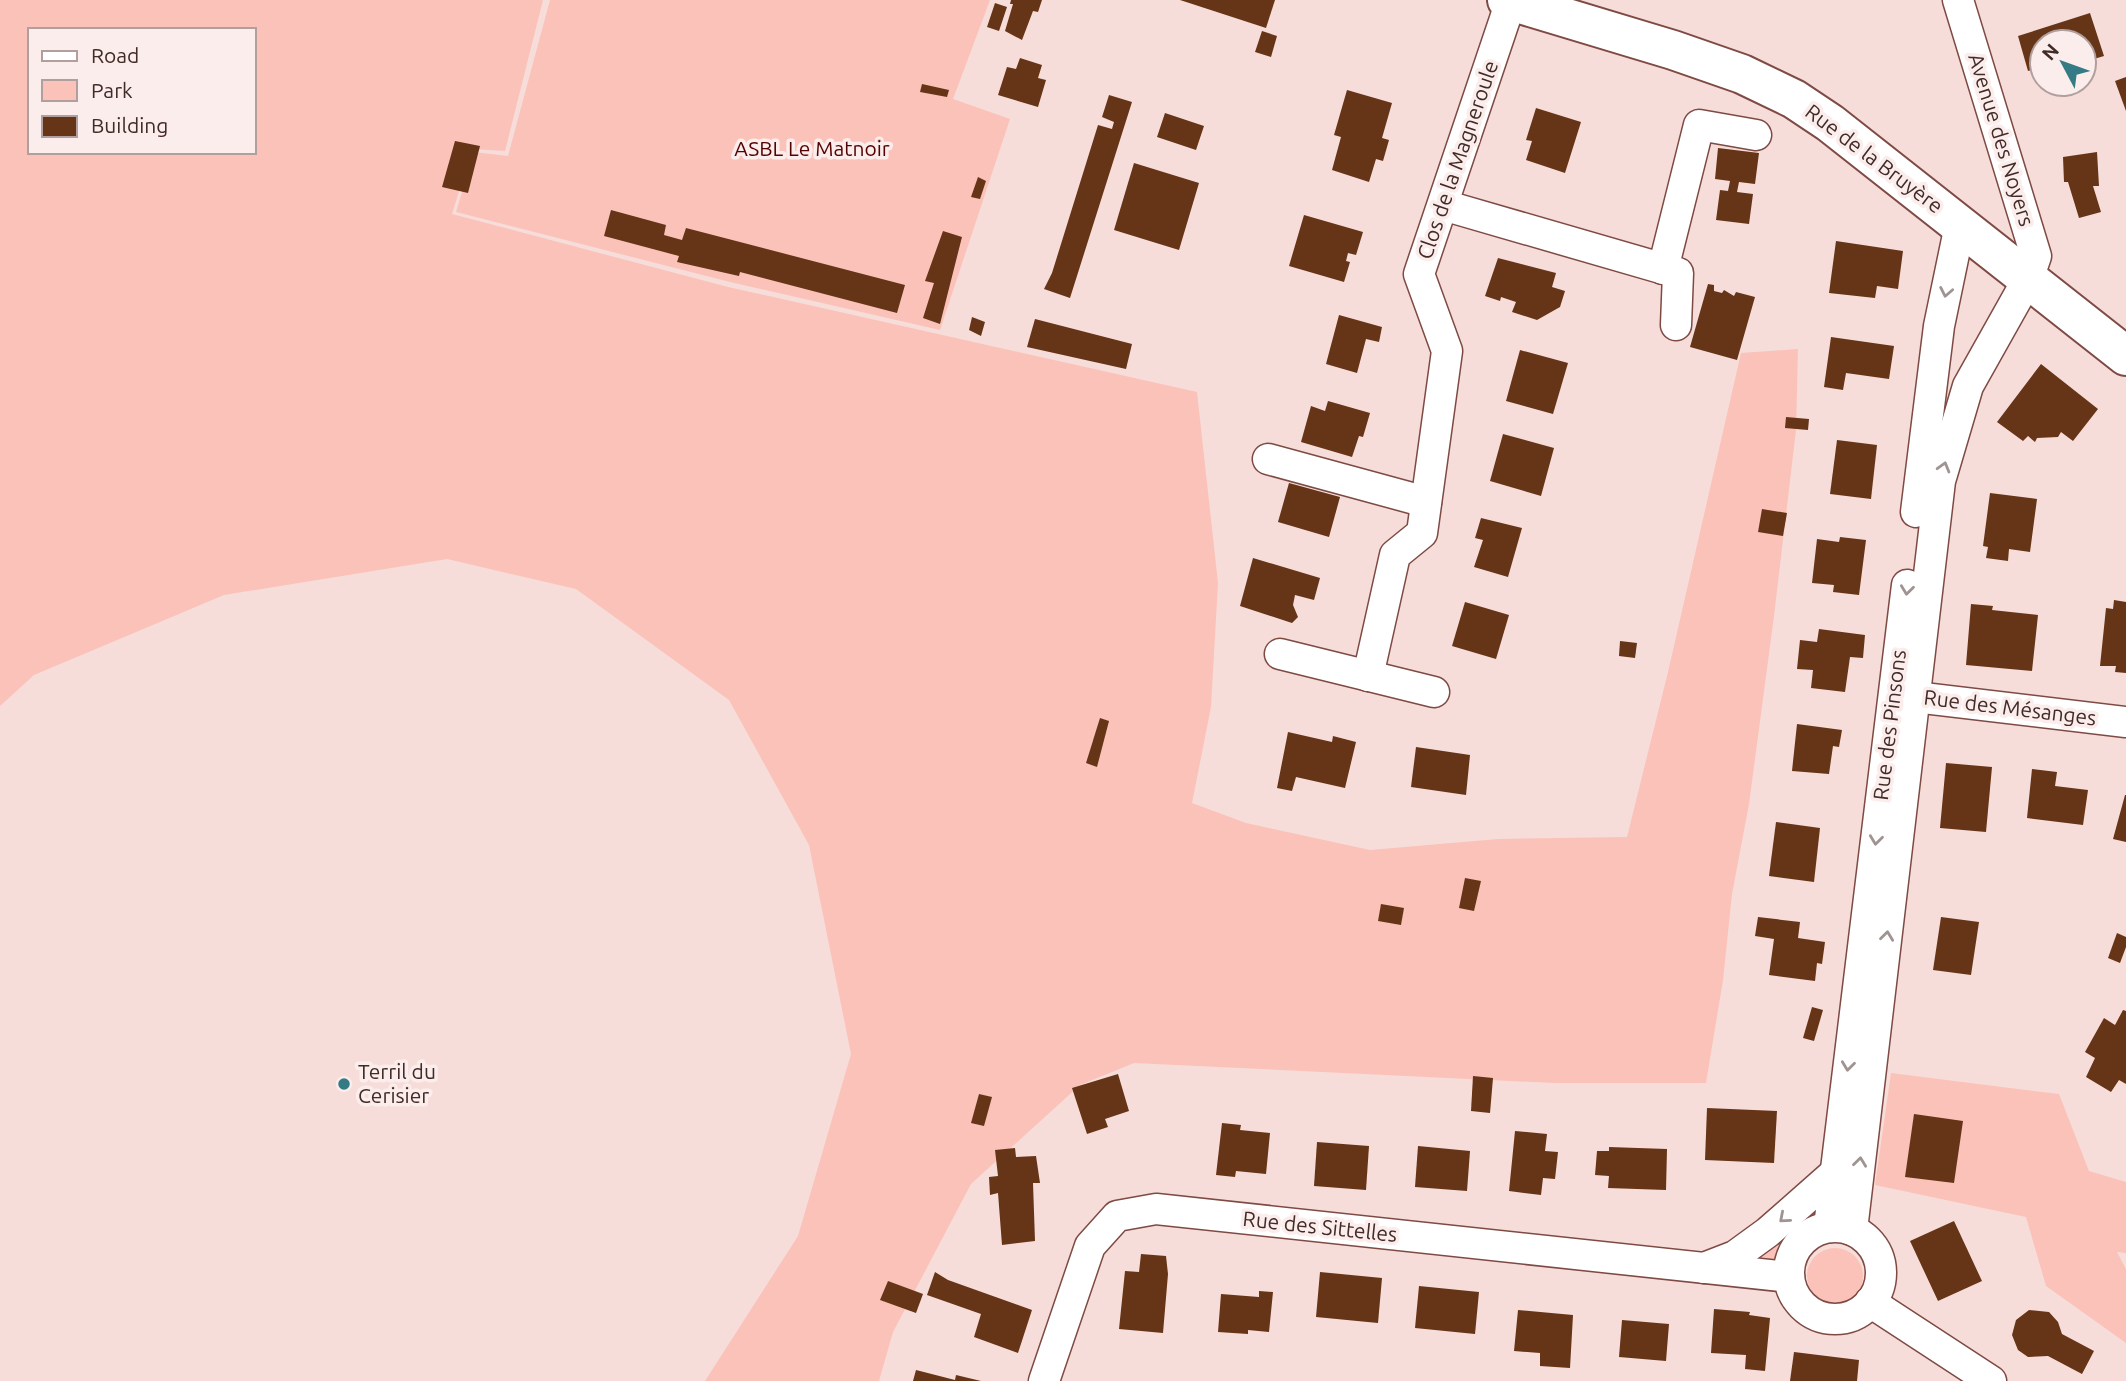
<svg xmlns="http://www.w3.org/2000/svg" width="2126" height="1381" font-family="Ubuntu,sans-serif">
	<rect width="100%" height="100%" fill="#f6ddd9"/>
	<g fill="#fbc2b9" fill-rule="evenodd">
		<path d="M 0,0 L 543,0 L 505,151 L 472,149 L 452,214 L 728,287 L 1197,392 L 1218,583 L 1211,707 L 1192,803 L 1246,823 L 1370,850 L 1498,839 L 1627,837 L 1668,672 L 1741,353 L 1798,349 L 1796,430 L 1774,616 L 1749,804 L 1732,894 L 1723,980 L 1706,1083 L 1554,1083 L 1134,1063 L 1080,1085 L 971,1184 L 893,1332 L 879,1381 L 705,1381 L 798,1236 L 851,1054 L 809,845 L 729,700 L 576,589 L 447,559 L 224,595 L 34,675 L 0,706 ZM 30,30 L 254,30 L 254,152 L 30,152 Z"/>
		<path d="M 550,0 L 990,0 L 953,99 L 1010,119 L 940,330 L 730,282 L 456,212 L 474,152 L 508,156 Z"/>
		<path d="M 1891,1073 L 2059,1094 L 2089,1171 L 2126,1182 L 2126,1253 L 2117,1252 L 2126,1269 L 2126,1343 L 2046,1286 L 2026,1217 L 1875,1185 Z"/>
		<path d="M 1817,1205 L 1815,1222 L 1788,1247 L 1783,1259 L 1777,1263 L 1742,1261 Z"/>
		<circle cx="1835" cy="1276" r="28"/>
	</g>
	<g fill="#663417">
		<path d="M 1011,0 L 1042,0 L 1038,12 L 1033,11 L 1022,40 L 1005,31 L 1013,4 L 1010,4 Z"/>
		<path d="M 1180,0 L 1275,0 L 1266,28 Z"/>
		<path d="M 995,3 L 1007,7 L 999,31 L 987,27 Z"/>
		<path d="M 2090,13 L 2104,56 L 2084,62 L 2084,42 L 2042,42 L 2042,67 L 2028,71 L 2018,36 Z"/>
		<path d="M 1262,31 L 1277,36 L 1271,57 L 1255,52 Z"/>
		<path d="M 1020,58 L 1042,65 L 1038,78 L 1046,80 L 1038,107 L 998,95 L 1007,67 L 1016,69 Z"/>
		<path d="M 2126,77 L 2126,111 L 2115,81 Z"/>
		<path d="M 922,84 L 949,90 L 947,97 L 920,92 Z"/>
		<path d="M 1347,90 L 1392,103 L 1382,138 L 1389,140 L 1383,161 L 1376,159 L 1369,182 L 1332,170 L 1341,137 L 1334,135 Z"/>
		<path d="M 1109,95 L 1132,102 L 1070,298 L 1044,289 L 1052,273 L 1098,125 L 1112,129 L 1114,122 L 1102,117 Z"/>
		<path d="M 1536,108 L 1581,122 L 1565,173 L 1526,160 L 1532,141 L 1526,140 Z"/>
		<path d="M 1165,113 L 1204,126 L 1196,150 L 1157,137 Z"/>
		<path d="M 455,141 L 480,146 L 468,193 L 442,187 Z"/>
		<path d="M 1718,148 L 1759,153 L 1755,184 L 1739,182 L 1737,192 L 1753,194 L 1749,224 L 1716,220 L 1720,190 L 1728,191 L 1730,181 L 1715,179 Z"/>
		<path d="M 2097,152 L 2099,186 L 2093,186 L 2101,212 L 2079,218 L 2068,182 L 2064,182 L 2063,157 Z"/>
		<path d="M 1134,163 L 1199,183 L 1179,250 L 1114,230 Z"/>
		<path d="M 978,177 L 986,181 L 980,199 L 971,197 Z"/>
		<path d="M 611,210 L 666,225 L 664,235 L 682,240 L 686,228 L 905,285 L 897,313 L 740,272 L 739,276 L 677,262 L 679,256 L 604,236 Z"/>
		<path d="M 1304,215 L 1363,232 L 1356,255 L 1348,253 L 1346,261 L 1350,262 L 1344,282 L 1289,266 Z"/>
		<path d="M 943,231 L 962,237 L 940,324 L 923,318 L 934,283 L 925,281 Z"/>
		<path d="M 1836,241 L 1903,251 L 1898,289 L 1877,286 L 1875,298 L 1829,293 Z"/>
		<path d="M 1498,258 L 1556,273 L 1552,287 L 1565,291 L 1560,307 L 1537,320 L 1512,312 L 1516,302 L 1501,297 L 1500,301 L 1485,296 Z"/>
		<path d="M 1708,284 L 1714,285 L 1714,291 L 1722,293 L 1724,290 L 1734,296 L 1736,292 L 1755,297 L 1737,360 L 1690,347 Z"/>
		<path d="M 1339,315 L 1382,327 L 1379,342 L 1366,339 L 1357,373 L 1326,364 Z"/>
		<path d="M 972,317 L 985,322 L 981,336 L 969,330 Z"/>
		<path d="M 1035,319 L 1132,344 L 1126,369 L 1027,347 Z"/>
		<path d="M 1831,337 L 1894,346 L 1889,379 L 1846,373 L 1843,390 L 1824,387 Z"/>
		<path d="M 1520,350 L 1568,363 L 1553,414 L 1506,401 Z"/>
		<path d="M 2041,364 L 2098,409 L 2073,441 L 2061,432 L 2058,437 L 2037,438 L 2035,442 L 2028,436 L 2023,441 L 1997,422 Z"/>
		<path d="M 1328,401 L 1370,413 L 1363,437 L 1359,436 L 1352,457 L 1301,442 L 1311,406 L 1325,411 Z"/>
		<path d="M 1786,417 L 1809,419 L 1808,430 L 1785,428 Z"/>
		<path d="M 1503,434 L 1554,448 L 1541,496 L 1490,481 Z"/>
		<path d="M 1837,440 L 1877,445 L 1871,499 L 1830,494 Z"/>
		<path d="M 1289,483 L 1340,497 L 1329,537 L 1278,522 Z"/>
		<path d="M 1990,493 L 2037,499 L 2030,552 L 2009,549 L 2008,561 L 1986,558 L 1988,547 L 1983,546 Z"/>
		<path d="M 1762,509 L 1787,513 L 1783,536 L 1758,532 Z"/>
		<path d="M 1481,518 L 1522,528 L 1508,577 L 1474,567 L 1483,540 L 1475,538 Z"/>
		<path d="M 1840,537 L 1866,540 L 1859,595 L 1833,592 L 1834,585 L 1812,583 L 1817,539 L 1839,542 Z"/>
		<path d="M 1253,558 L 1320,578 L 1314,600 L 1295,595 L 1293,605 L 1298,617 L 1292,623 L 1240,606 Z"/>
		<path d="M 2114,600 L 2126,602 L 2126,673 L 2115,672 L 2116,666 L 2100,666 L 2106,608 L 2113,609 Z"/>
		<path d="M 1465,602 L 1509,615 L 1496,659 L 1452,646 Z"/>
		<path d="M 1971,604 L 1993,606 L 1992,610 L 2038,615 L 2032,671 L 1966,665 Z"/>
		<path d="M 1819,629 L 1865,635 L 1863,658 L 1850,657 L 1845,692 L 1811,688 L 1813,670 L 1797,669 L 1800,640 L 1817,642 Z"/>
		<path d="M 1620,641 L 1637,643 L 1635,658 L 1619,656 Z"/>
		<path d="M 1100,718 L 1109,721 L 1097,767 L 1086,763 Z"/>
		<path d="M 1797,724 L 1842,730 L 1839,747 L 1833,746 L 1829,774 L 1792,771 Z"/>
		<path d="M 1288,732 L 1332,742 L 1333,736 L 1356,742 L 1345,788 L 1296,777 L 1292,791 L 1277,788 Z"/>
		<path d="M 1416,747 L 1470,755 L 1466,795 L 1411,787 Z"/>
		<path d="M 1946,763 L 1992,767 L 1986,832 L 1940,828 Z"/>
		<path d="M 2032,769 L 2057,772 L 2055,786 L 2088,790 L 2083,825 L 2027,818 Z"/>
		<path d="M 2125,795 L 2126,795 L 2126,842 L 2113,839 Z"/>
		<path d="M 1776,822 L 1820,828 L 1814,882 L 1769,876 Z"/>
		<path d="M 1465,878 L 1481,881 L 1474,911 L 1459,908 Z"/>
		<path d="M 1381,904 L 1404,908 L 1401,925 L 1378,921 Z"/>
		<path d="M 1758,917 L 1800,922 L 1798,938 L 1825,942 L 1822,964 L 1817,963 L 1815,981 L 1769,975 L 1774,939 L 1755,936 Z"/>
		<path d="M 1941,917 L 1979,922 L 1971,975 L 1933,970 Z"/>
		<path d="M 2117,933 L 2126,937 L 2126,947 L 2120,963 L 2108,958 Z"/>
		<path d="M 1812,1007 L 1823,1010 L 1814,1041 L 1803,1038 Z"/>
		<path d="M 2123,1010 L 2126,1011 L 2126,1084 L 2119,1080 L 2111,1092 L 2086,1077 L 2095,1058 L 2085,1052 L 2104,1018 L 2115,1025 Z"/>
		<path d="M 1118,1074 L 1129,1111 L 1105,1119 L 1108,1127 L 1087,1134 L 1072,1088 Z"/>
		<path d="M 1473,1076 L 1493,1078 L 1490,1113 L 1471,1111 Z"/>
		<path d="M 979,1094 L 992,1097 L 984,1126 L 971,1123 Z"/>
		<path d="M 1707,1108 L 1777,1111 L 1774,1163 L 1705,1160 Z"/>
		<path d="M 1914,1114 L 1963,1121 L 1954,1183 L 1905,1177 Z"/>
		<path d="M 1222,1123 L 1241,1125 L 1240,1130 L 1270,1133 L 1266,1174 L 1236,1171 L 1235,1177 L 1216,1175 Z"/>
		<path d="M 1515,1131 L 1547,1134 L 1545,1151 L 1558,1152 L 1555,1179 L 1543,1178 L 1541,1195 L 1509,1191 Z"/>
		<path d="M 1317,1142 L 1369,1146 L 1366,1190 L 1314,1186 Z"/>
		<path d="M 1418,1146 L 1470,1151 L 1467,1191 L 1415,1187 Z"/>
		<path d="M 1609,1147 L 1667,1149 L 1666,1190 L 1608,1188 L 1609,1176 L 1595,1175 L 1597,1151 L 1609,1151 Z"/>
		<path d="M 1015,1148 L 1016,1157 L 1036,1156 L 1040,1183 L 1033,1183 L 1035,1241 L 1002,1245 L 998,1193 L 990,1195 L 989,1177 L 998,1176 L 995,1150 Z"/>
		<path d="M 1954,1221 L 1982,1281 L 1938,1301 L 1910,1241 Z"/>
		<path d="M 1141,1254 L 1166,1256 L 1168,1274 L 1163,1333 L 1119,1329 L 1125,1271 L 1139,1272 Z"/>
		<path d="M 935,1272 L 948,1280 L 1032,1310 L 1018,1353 L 974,1337 L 981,1314 L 927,1295 Z"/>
		<path d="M 1320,1272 L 1382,1278 L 1378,1323 L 1316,1317 Z"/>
		<path d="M 888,1281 L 923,1294 L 916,1313 L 880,1300 Z"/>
		<path d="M 1419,1286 L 1479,1292 L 1475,1334 L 1415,1328 Z"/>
		<path d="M 1259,1291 L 1273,1292 L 1269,1332 L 1248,1330 L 1248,1334 L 1218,1332 L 1221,1294 L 1259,1297 Z"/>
		<path d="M 1714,1309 L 1750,1312 L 1749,1315 L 1770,1318 L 1765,1371 L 1745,1369 L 1746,1355 L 1711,1353 Z"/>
		<path d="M 1518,1310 L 1573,1315 L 1570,1368 L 1540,1366 L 1540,1353 L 1514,1351 Z"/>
		<path d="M 2029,1310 L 2049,1312 L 2058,1322 L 2062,1334 L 2094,1351 L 2082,1374 L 2048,1356 L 2028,1357 L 2018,1350 L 2012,1335 L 2016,1320 Z"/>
		<path d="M 1622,1320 L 1669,1324 L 1666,1361 L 1619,1357 Z"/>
		<path d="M 1794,1352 L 1859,1360 L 1857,1381 L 1790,1381 Z"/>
		<path d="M 916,1370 L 955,1380 L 956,1375 L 981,1381 L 913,1381 Z"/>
	</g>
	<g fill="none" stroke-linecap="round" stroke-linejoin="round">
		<g stroke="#7e4a43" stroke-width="33">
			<g id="minor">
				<path d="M 1443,205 L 1678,273 L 1676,325"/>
				<path d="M 1663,269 L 1699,125 L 1756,135"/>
				<path d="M 1268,459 L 1426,502"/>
				<path d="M 1916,512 L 1939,326 L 1960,225"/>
				<path d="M 1280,654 L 1434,692"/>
				<path d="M 1368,676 L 1395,555 L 1422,533 L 1447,351 L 1419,274 L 1511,1"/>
				<path d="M 1898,695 L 2126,722"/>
				<path d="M 1829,1227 L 1907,585"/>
				<circle cx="1835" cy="1273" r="46"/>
				<path d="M 1852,1230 L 1940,481 L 1968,386 L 2028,279 L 2036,256 L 1958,0"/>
				<path d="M 1704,1268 L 1735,1256 L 1768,1232 L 1835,1173"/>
				<path d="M 1870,1302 L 1991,1381"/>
				<path d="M 1044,1381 L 1090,1246 L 1117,1216 L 1156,1209 L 1789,1277"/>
			</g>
		</g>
		<g stroke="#7e4a43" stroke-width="42">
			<path id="tertiary" d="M 1507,0 L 1673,50 L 1742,74 L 1794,99 L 1830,123 L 2126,356"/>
		</g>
		<use href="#minor" stroke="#fff" stroke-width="30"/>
		<use href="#tertiary" stroke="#fff" stroke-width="38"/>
	</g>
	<defs><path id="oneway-chevron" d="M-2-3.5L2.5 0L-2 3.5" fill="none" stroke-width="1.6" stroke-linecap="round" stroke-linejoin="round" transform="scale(1.75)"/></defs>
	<g stroke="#a09493">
		<use href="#oneway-chevron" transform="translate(1946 292) rotate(101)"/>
		<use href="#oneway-chevron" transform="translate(1944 467) rotate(-74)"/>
		<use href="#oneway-chevron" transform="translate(1907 590) rotate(97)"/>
		<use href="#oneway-chevron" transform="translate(1876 840) rotate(97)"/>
		<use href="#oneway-chevron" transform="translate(1887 936) rotate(-83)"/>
		<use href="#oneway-chevron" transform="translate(1848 1066) rotate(97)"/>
		<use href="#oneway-chevron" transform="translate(1860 1162) rotate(-83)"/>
		<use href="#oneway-chevron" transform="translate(1784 1218) rotate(139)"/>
	</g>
	<circle fill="#347b85" stroke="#faedeb" stroke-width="2.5" cx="344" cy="1084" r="7"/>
	<g text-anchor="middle" stroke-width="7" stroke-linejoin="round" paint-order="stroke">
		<g font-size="21" fill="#422a27" stroke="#faedeb">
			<text transform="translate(2001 140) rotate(73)" y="7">Avenue des Noyers</text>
			<text transform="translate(1874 159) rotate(37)" y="7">Rue de la Bruyère</text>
			<text transform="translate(1458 160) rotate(-71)" y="7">Clos de la Magneroule</text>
			<text transform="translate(2010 708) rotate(7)" y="7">Rue des Mésanges</text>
			<text transform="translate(1890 725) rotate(-83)" y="7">Rue des Pinsons</text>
			<text transform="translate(1320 1227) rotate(6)" y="7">Rue des Sittelles</text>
		</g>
		<g font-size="21" fill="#550302" stroke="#faedeb">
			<text x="812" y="156">ASBL Le Matnoir</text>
		</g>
		<g font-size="21" fill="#422a27" stroke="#faedeb" text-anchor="start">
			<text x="358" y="1079">Terril du<tspan x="358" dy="24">Cerisier</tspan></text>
		</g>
	</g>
	<rect x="28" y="28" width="228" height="126" fill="#faedeb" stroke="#b09f9d" stroke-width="2"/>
	<rect x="42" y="51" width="35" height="10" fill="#ffffff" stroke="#b09f9d" stroke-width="2"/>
	<text x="91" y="63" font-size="21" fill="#422a27">Road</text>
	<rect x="42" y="80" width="35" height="21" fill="#fbc2b9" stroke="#b09f9d" stroke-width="2"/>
	<text x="91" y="98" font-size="21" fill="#422a27">Park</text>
	<rect x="42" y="116" width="35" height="21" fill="#663417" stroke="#b09f9d" stroke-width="2"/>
	<text x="91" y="133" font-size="21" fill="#422a27">Building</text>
	<g transform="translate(2063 63) rotate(311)"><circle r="33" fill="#faedeb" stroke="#b09f9d" stroke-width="2"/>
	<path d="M0-5L12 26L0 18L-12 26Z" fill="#347b85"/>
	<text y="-10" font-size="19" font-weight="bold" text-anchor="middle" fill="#422a27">N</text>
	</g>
</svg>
